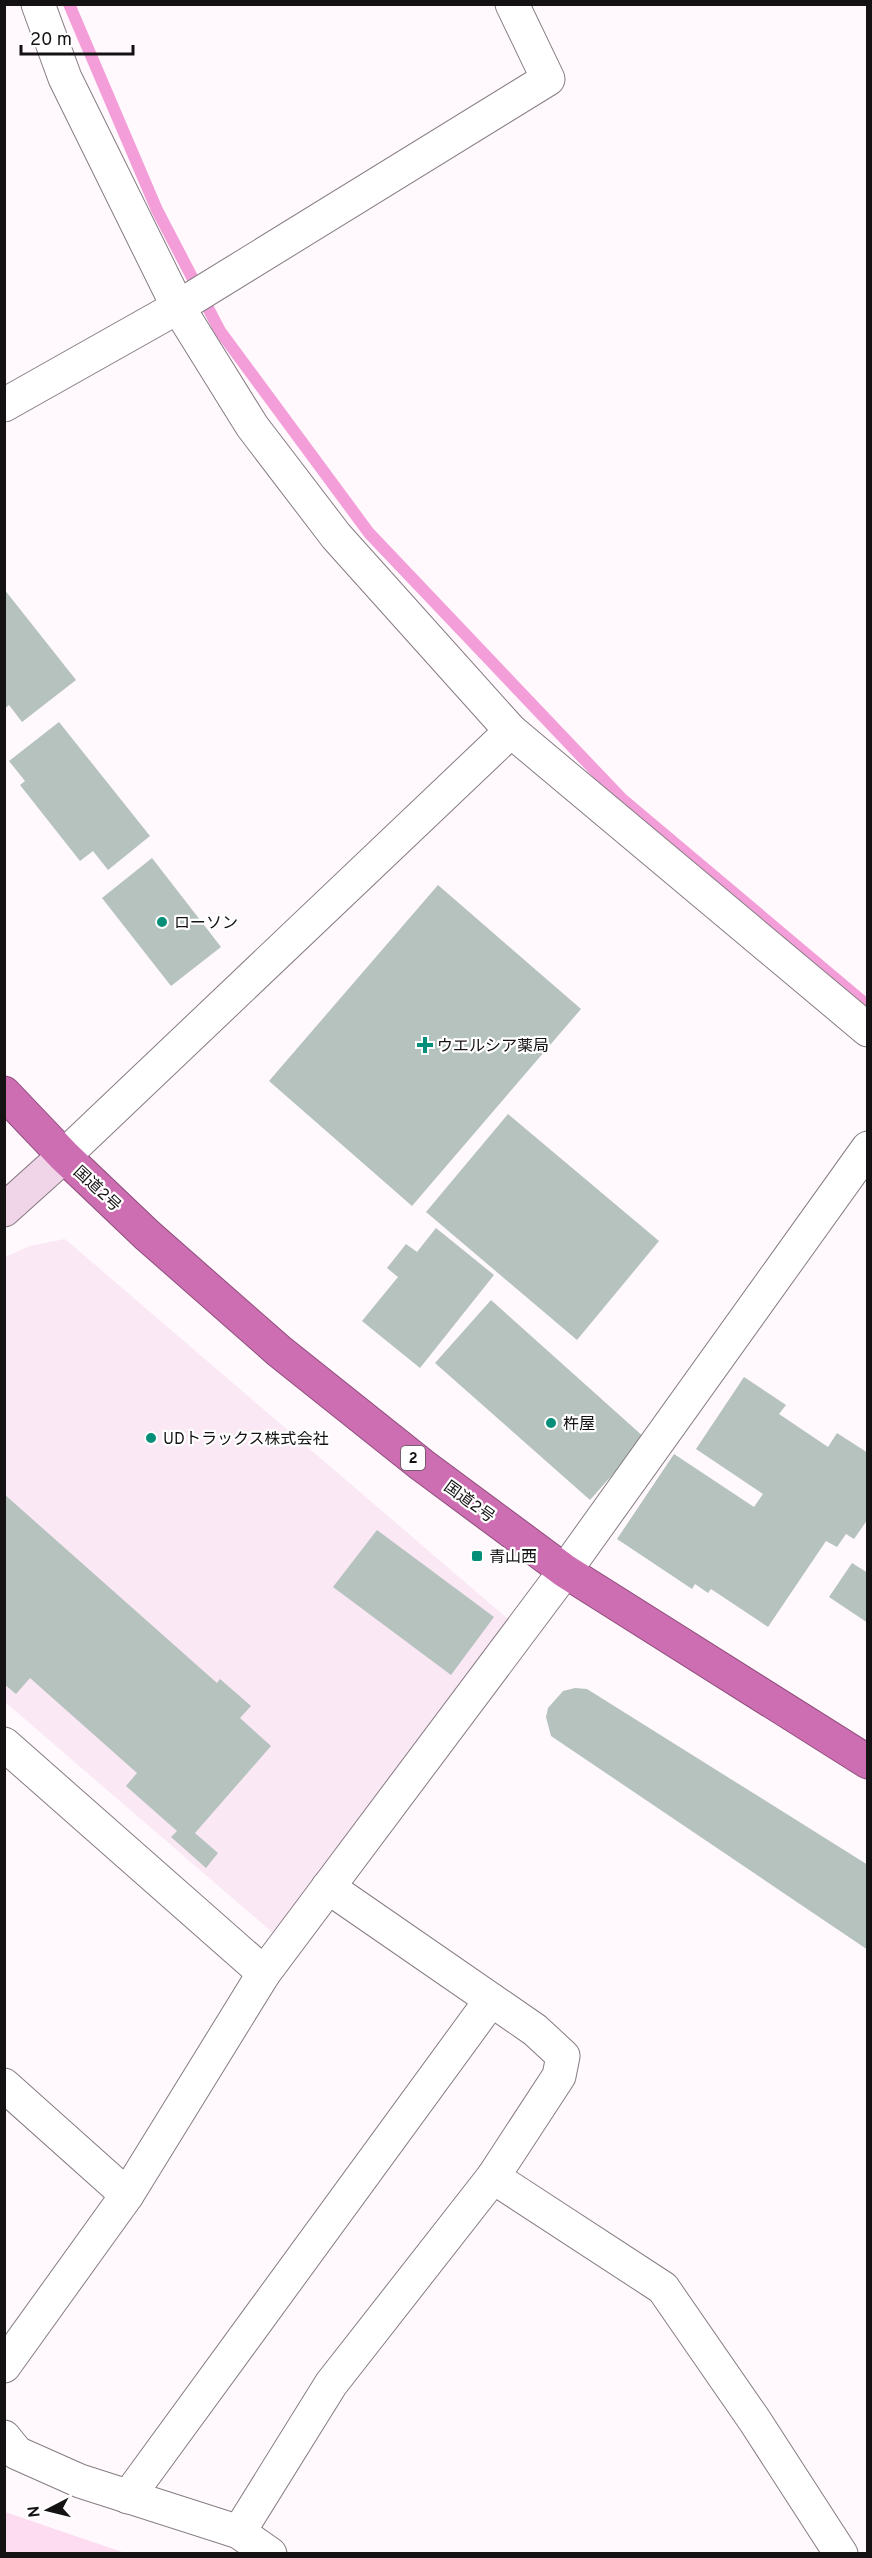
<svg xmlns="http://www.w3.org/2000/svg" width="872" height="2558" font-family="Overpass,'Noto Sans JP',sans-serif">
	<rect width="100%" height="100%" fill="#fff8fc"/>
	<path fill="#fae8f4" d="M 65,1239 L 509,1620 L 273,1933 L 5,1702 L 5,1257 L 30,1246 Z"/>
	<path fill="#fddbf1" d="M 5,2512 L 125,2553 L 5,2553 Z"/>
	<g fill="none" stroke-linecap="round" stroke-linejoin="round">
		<path stroke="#f39ed8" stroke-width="12" d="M 69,4 L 157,210 L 220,331 L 369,533 L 621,798 L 868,1006"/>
	</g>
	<g fill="#b5c2be">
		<path d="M 4,589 L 76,680 L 22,722 L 9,705 L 4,709 Z"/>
		<path d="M 59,722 L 150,836 L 108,870 L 93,851 L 80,861 L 20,785 L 25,781 L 9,761 Z"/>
		<path d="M 152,858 L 221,947 L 171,986 L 102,898 Z"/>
		<path d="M 438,885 L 581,1009 L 412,1206 L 269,1081 Z"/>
		<path d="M 508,1114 L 659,1241 L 577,1340 L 426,1212 Z"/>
		<path d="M 436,1228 L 494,1275 L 420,1368 L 362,1321 L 398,1277 L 387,1268 L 406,1244 L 417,1252 Z"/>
		<path d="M 491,1300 L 645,1438 L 590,1500 L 435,1363 Z"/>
		<path d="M 744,1377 L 786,1405 L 779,1414 L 828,1447 L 837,1433 L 868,1453 L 868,1519 L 854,1539 L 846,1534 L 837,1547 L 826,1541 L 768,1627 L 711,1589 L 708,1593 L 695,1584 L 692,1589 L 617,1539 L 674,1454 L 754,1507 L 763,1494 L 696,1449 Z"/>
		<path d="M 4,1494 L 217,1683 L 220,1679 L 251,1706 L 240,1718 L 271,1746 L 195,1833 L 218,1853 L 206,1868 L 171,1837 L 177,1831 L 126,1786 L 137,1773 L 30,1678 L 16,1694 L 4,1684 Z"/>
		<path d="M 377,1530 L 494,1617 L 451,1675 L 333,1587 Z"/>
		<path d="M 852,1563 L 868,1573 L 868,1623 L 829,1597 Z"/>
		<path d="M 575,1688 L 587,1689 L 868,1865 L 868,1950 L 551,1736 L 546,1717 L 548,1708 L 563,1691 Z"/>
	</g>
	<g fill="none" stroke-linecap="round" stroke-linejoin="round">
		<g stroke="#867c83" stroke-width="35">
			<g id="street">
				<path d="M 38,4 L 65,78 L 178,307 L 252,426 L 336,536 L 511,731 L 868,1030"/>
				<path d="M 4,405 L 178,307 L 548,79 L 512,4"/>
				<path d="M 64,1156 L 511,731"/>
				<path d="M 4,1744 L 264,1973"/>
				<path d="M 4,2085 L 127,2195"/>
				<path d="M 493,2177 L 663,2288 L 755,2421 L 841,2554"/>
				<path d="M 4,2366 L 127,2195 L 264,1973 L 565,1571 L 868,1148"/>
				<path d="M 4,2437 L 17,2453 L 80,2481 L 239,2532 L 270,2554"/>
				<path d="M 128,2497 L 491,2000"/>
				<path d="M 239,2532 L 331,2384 L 493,2177 L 559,2076 L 563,2056 L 535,2030 L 328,1887"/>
			</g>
		</g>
		<g stroke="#867c83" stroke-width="35">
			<path id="secondary" d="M 4,1210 L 64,1156"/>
		</g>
		<g stroke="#8d4e7b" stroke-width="35">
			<path id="highway" d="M 4,1093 L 64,1156 L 147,1235 L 279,1351 L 422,1465 L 565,1571 L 868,1762"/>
		</g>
		<use href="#street" stroke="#fff" stroke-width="33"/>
		<use href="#secondary" stroke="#f0d4e8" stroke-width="33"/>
		<use href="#highway" stroke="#ce6eb2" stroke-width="33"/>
	</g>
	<g fill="#058f78" stroke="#fff" stroke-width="2">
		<circle cx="162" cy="922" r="6"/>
		<path d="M422 1036h6v6h6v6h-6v6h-6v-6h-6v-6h6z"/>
		<circle cx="551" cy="1423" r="6"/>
		<circle cx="151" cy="1438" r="6"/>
		<rect x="471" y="1550" width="12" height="12" rx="3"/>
	</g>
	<g text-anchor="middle" stroke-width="4.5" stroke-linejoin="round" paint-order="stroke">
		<rect fill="#fff" stroke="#5b595a" stroke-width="1.5" x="401" y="1446" width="24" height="24" rx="4.5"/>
		<g font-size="15" font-weight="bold" fill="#151214">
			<text x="413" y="1463">2</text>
		</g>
		<g font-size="16" fill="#151214" stroke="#fff" text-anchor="start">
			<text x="174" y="928">ローソン</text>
			<text x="437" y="1051">ウエルシア薬局</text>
			<text x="563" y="1429">杵屋</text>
			<text x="163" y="1444">UDトラックス株式会社</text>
			<text x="489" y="1562">青山西</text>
		</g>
		<g font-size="16" fill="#151214" stroke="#fff">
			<text transform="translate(98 1188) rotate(43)" y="6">国道2号</text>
			<text transform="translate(470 1501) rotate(36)" y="6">国道2号</text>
		</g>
	</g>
	<rect width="872" height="2558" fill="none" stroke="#151214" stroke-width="12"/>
	<g transform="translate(48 2510) rotate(263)" stroke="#ffffff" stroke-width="4.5" paint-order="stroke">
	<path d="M0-4.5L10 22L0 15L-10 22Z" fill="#151214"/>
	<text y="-9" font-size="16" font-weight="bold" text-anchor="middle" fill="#151214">N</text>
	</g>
	<path d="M21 45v9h112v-9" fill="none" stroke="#151214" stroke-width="3"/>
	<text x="30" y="45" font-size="18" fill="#151214" stroke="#ffffff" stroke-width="4.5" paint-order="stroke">20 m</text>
</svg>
